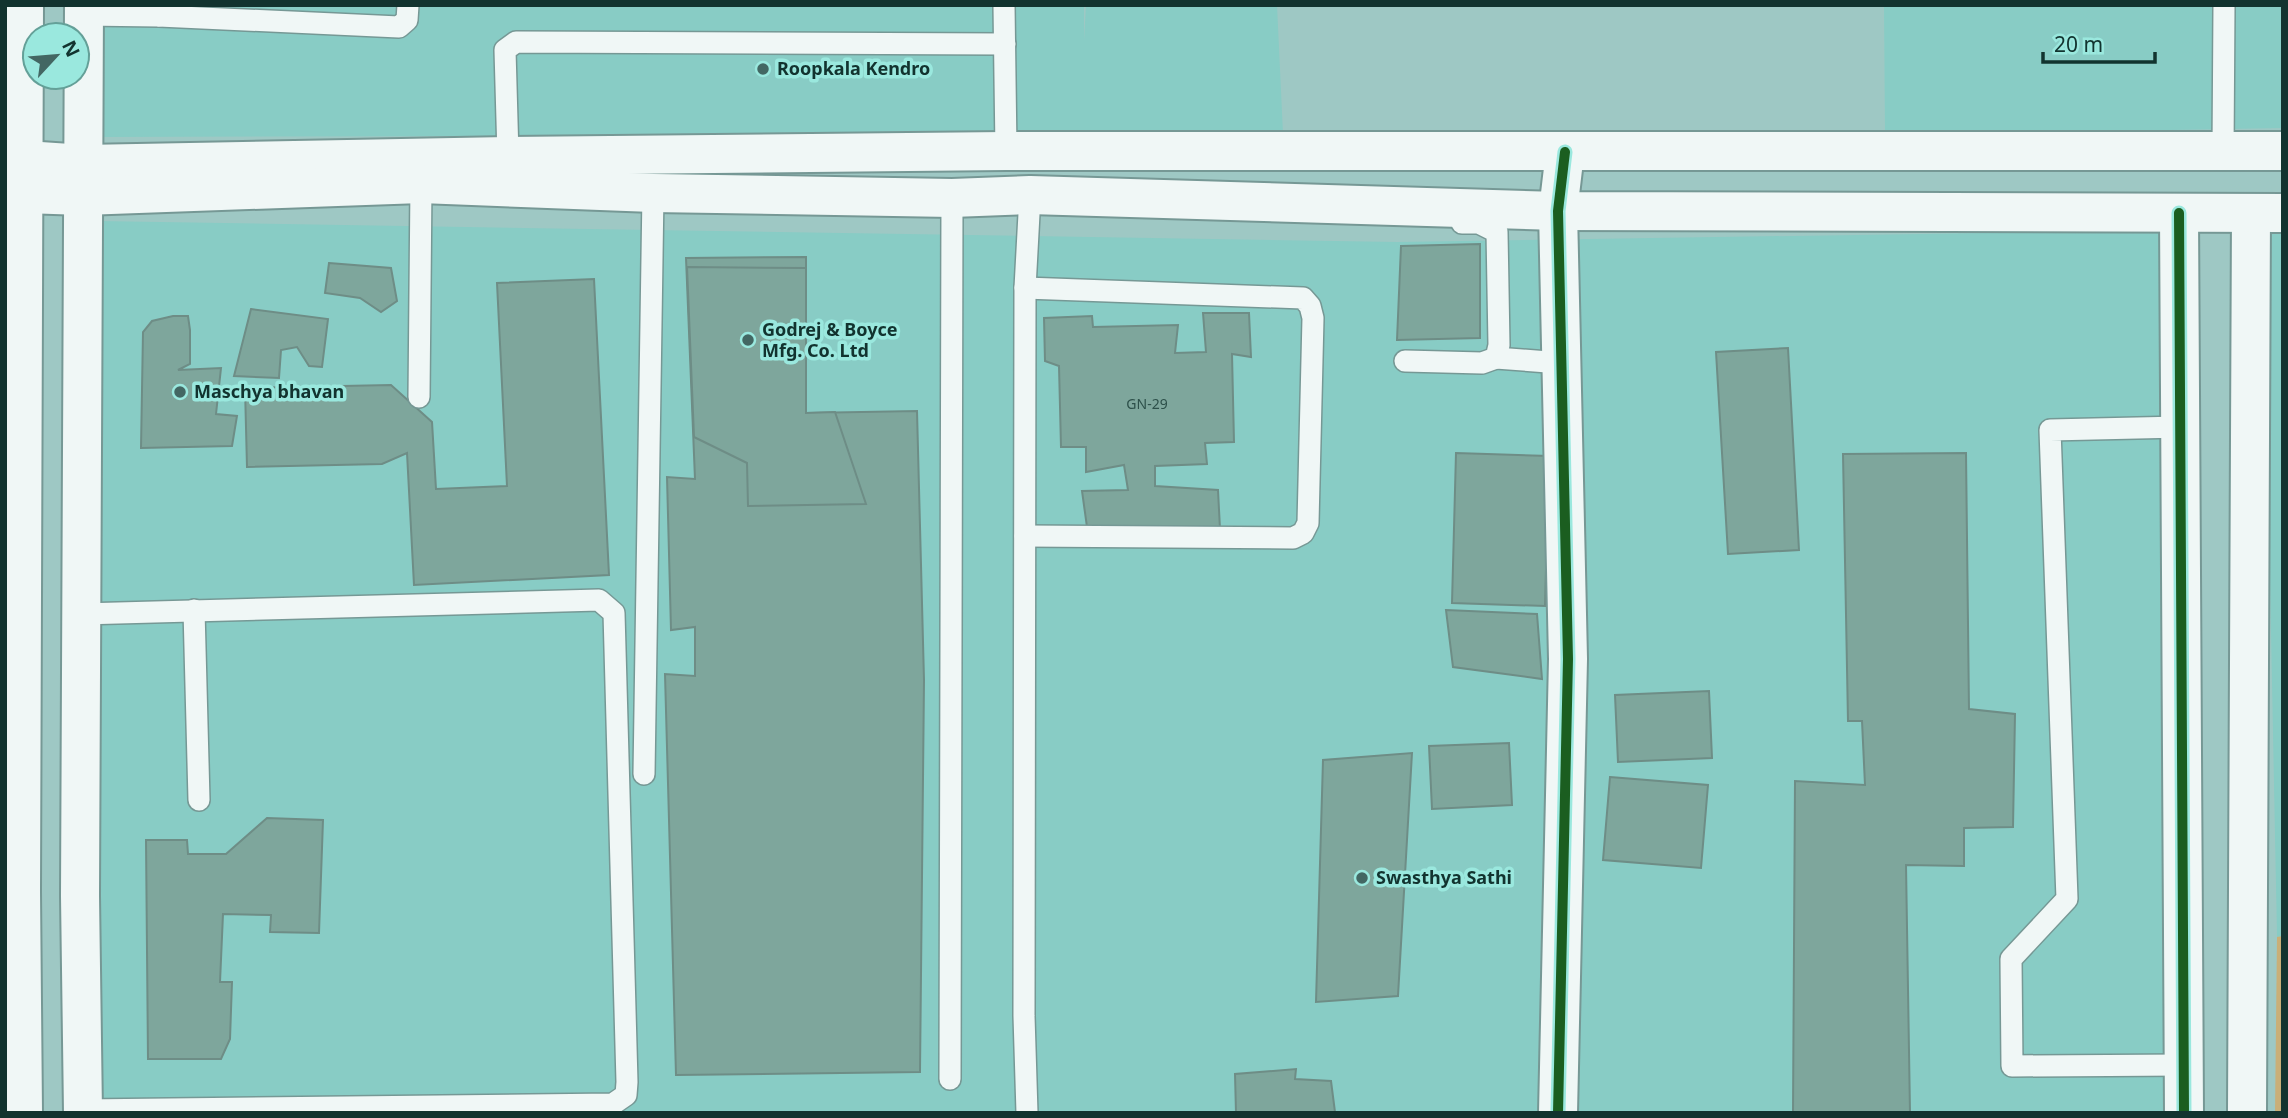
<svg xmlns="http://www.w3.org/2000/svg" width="2288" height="1118" font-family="'Noto Sans',sans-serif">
	<rect width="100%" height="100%" fill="#9ec8c4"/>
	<g fill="#88ccc5">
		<path d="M 99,5 L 1084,5 L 1084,41 L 1086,5 L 1277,5 L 1283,134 L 98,137 Z"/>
		<path d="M 1884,5 L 2283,5 L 2283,128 L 1885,135 Z"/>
		<path d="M 96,221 L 1398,242 L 2178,230 L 2178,1113 L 102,1113 Z"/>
		<path d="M 2263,224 L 2283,225 L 2283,936 L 2277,937 Z"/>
	</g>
	<path fill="#c9af78" d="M 2283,936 L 2283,1113 L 2275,1113 L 2277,937 Z"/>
	<g fill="#7ea69c" stroke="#6e8d86" stroke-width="2">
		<path d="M 1480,244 L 1480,338 L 1397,340 L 1401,246 Z"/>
		<path d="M 806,257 L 806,413 L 917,411 L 924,680 L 920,1072 L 676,1075 L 665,674 L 695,676 L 695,627 L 671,630 L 667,477 L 695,479 L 686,258 Z"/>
		<path d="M 329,263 L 391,268 L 397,301 L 381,312 L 360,298 L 325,293 Z"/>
		<path d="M 687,267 L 806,268 L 806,413 L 835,412 L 866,504 L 748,506 L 747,463 L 694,437 Z"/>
		<path d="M 594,279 L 609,575 L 414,585 L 407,453 L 382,464 L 247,467 L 245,388 L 391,385 L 432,422 L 436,489 L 507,486 L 497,283 Z"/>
		<path d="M 251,309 L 328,319 L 322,367 L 309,366 L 297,347 L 281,350 L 279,378 L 234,376 Z"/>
		<path d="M 1203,313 L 1249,313 L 1251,357 L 1232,354 L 1234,442 L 1205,443 L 1207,464 L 1155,466 L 1155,486 L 1218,490 L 1220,529 L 1087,527 L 1082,491 L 1128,490 L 1124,465 L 1086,472 L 1086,447 L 1061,447 L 1059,366 L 1045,361 L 1044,318 L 1092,316 L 1093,327 L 1178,325 L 1175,353 L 1206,352 Z"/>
		<path d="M 173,316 L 188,316 L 190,330 L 190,364 L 178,370 L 221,368 L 216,414 L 237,416 L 232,446 L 141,448 L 143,332 L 152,321 Z"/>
		<path d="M 1788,348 L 1799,550 L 1728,554 L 1716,352 Z"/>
		<path d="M 1456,453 L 1549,456 L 1545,606 L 1452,603 Z"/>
		<path d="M 1966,453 L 1969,709 L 2015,714 L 2013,827 L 1964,828 L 1964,866 L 1906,865 L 1910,1113 L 1793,1113 L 1795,781 L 1865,785 L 1862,721 L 1848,721 L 1843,454 Z"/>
		<path d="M 1446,610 L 1537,614 L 1542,679 L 1453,667 Z"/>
		<path d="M 1709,691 L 1712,758 L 1618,762 L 1615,695 Z"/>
		<path d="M 1509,743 L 1512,805 L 1432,809 L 1429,746 Z"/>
		<path d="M 1412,753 L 1398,996 L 1316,1002 L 1323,760 Z"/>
		<path d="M 1610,777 L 1708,785 L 1701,868 L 1603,860 Z"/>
		<path d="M 267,818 L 323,820 L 319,933 L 270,932 L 271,915 L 223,914 L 220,982 L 232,982 L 230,1039 L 221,1059 L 148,1059 L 146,840 L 187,840 L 188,854 L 226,854 Z"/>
		<path d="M 1296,1069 L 1295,1079 L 1331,1081 L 1335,1112 L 1236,1113 L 1235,1074 Z"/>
	</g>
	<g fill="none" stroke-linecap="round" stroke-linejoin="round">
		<g stroke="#769895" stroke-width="24">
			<g id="service">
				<path d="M 160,5 L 159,16 L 399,27 L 407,20 L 408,5"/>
				<path d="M 1004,5 L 1006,151"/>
				<path d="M 84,15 L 159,16"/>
				<path d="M 2223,151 L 2224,5"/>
				<path d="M 508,156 L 505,50 L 516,42 L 1005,44"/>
				<path d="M 1496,358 L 1561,363"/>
				<path d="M 1405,361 L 1482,363 L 1496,358 L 1499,345 L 1497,232 L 1479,223 L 1462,223"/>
				<path d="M 419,397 L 421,184"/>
				<path d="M 2181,427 L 2050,430 L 2067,899 L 2011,959 L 2012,1066 L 2184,1065"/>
				<path d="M 1025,536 L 1293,538 L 1303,533 L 1308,523 L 1313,318 L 1310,306 L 1303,298 L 1025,288"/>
				<path d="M 194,610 L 199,800"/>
				<path d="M 81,614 L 599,600 L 614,613 L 627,1082 L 626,1095 L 613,1104 L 83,1110"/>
				<path d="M 644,774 L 653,193"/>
				<path d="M 950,1079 L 952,198"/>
				<path d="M 1027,1113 L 1024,1016 L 1025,288 L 1030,195"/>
			</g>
		</g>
		<g stroke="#769895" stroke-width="42">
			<g id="minor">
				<path d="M 2179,213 L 2184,1113"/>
				<path d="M 1558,1113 L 1568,659 L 1558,211 L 1565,152"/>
				<path d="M 2247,1113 L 2251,213"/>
			</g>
		</g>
		<g stroke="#769895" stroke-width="42">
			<g id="secondary">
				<path d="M 25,160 L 84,164 L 508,156 L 1006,151 L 2283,151"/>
				<path d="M 25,194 L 83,196 L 421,184 L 653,193 L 952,198 L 1030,195 L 1558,211 L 2283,213"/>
				<path d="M 23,1113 L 21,892 L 24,5"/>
				<path d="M 83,1113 L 80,896 L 84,5"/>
			</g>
		</g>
		<use href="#service" stroke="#f0f7f6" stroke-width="21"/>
		<use href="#minor" stroke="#f0f7f6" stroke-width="38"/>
		<use href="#secondary" stroke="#f0f7f6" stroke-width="38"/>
		<g stroke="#9ae8de" stroke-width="15">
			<g id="cycleway">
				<path d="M 2179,213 L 2184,1113"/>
				<path d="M 1558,1113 L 1568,659 L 1558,211 L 1565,152"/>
			</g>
		</g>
		<use href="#cycleway" stroke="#1b5e20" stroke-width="10"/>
	</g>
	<g fill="#436763" stroke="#9ae8de" stroke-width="2.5">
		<circle cx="763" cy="69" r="7"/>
		<circle cx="748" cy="340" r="7"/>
		<circle cx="180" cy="392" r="7"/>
		<circle cx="1362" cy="878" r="7"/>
	</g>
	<g text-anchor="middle" stroke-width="7" stroke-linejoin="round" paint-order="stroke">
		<g font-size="14" fill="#2d504a">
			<text x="1147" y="409">GN-29</text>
		</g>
		<g font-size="18" font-weight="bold" fill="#12332f" stroke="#9ae8de" text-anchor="start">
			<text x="777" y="75">Roopkala Kendro</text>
			<text x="762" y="336">Godrej &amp; Boyce<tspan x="762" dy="21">Mfg. Co. Ltd</tspan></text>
			<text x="194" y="398">Maschya bhavan</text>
			<text x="1376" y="884">Swasthya Sathi</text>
		</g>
	</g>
	<rect width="2288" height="1118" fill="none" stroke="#12332f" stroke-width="14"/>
	<g transform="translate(56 56) rotate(64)"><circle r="33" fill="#9ae8de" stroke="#64a098" stroke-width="2"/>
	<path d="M0-5L12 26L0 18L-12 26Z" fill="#436763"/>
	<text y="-10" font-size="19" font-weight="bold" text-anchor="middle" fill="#12332f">N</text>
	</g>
	<path d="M2043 52v10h112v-10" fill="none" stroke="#12332f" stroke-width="3.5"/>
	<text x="2054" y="52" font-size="21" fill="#12332f" stroke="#9ae8de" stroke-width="5" paint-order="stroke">20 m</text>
</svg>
